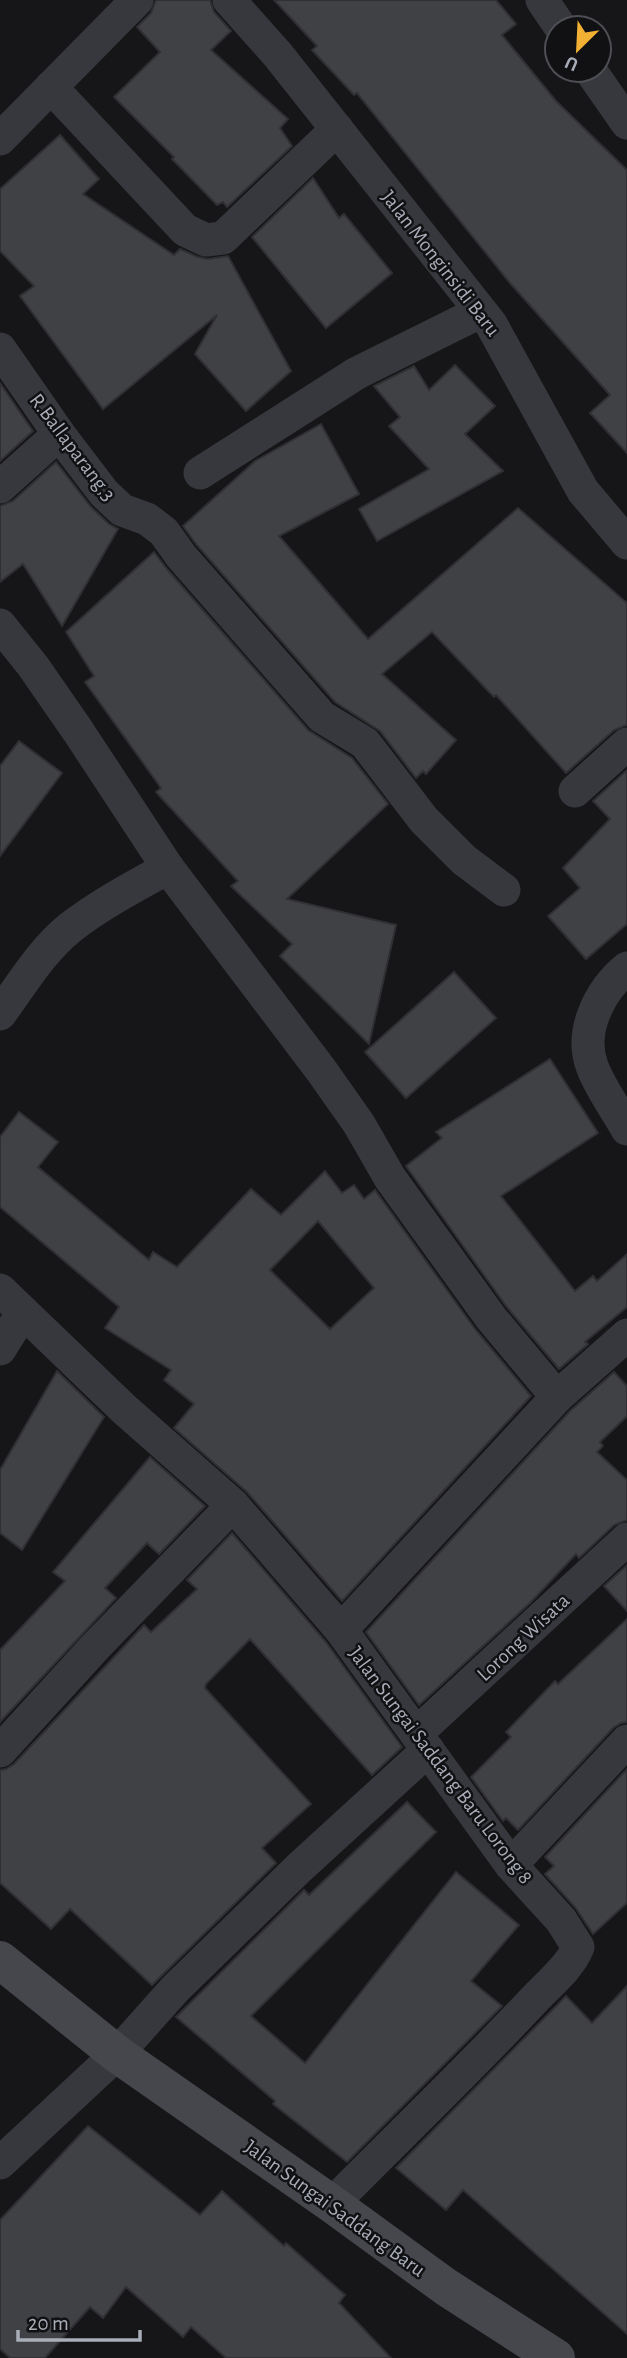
<svg xmlns="http://www.w3.org/2000/svg" width="627" height="2358" font-family="'Alegreya Sans',sans-serif">
	<rect width="100%" height="100%" fill="#161618"/>
	<g fill="#404145" stroke="#303034" stroke-width="2" fill-rule="evenodd">
		<path d="M 156,0 L 210,0 L 214,12 L 231,31 L 211,50 L 288,119 L 280,128 L 292,146 L 227,207 L 223,202 L 217,205 L 172,159 L 174,157 L 114,97 L 160,52 L 137,27 L 151,13 Z"/>
		<path d="M 274,0 L 496,0 L 516,24 L 502,35 L 556,101 L 627,170 L 627,453 L 590,413 L 610,395 L 510,283 L 357,93 L 354,95 L 312,50 L 317,46 Z"/>
		<path d="M 60,135 L 99,179 L 83,194 L 174,255 L 180,249 L 198,257 L 208,259 L 228,256 L 291,371 L 246,411 L 195,354 L 217,315 L 103,409 L 20,296 L 34,286 L 0,251 L 0,189 Z"/>
		<path d="M 313,178 L 339,218 L 344,214 L 392,273 L 326,328 L 252,237 Z"/>
		<path d="M 455,365 L 495,406 L 465,434 L 503,471 L 377,541 L 359,509 L 429,469 L 389,426 L 400,417 L 374,386 L 414,366 L 429,390 Z"/>
		<path d="M 0,383 L 33,431 L 0,461 Z"/>
		<path d="M 321,424 L 359,494 L 279,536 L 368,639 L 518,508 L 627,603 L 627,725 L 614,730 L 566,773 L 496,695 L 494,697 L 432,632 L 382,674 L 456,740 L 426,774 L 423,771 L 416,778 L 380,731 L 335,702 L 196,544 L 183,526 L 255,461 Z"/>
		<path d="M 56,462 L 91,507 L 109,524 L 118,529 L 62,626 L 23,564 L 0,582 L 0,506 L 13,501 Z"/>
		<path d="M 154,552 L 167,569 L 308,730 L 352,758 L 388,804 L 287,899 L 396,925 L 369,1044 L 280,956 L 292,944 L 231,886 L 238,881 L 156,792 L 161,788 L 85,682 L 94,676 L 66,632 Z"/>
		<path d="M 19,741 L 62,773 L 0,856 L 0,766 Z"/>
		<path d="M 627,770 L 627,924 L 586,959 L 548,916 L 580,888 L 563,868 L 610,819 L 593,801 Z"/>
		<path d="M 454,972 L 496,1018 L 406,1098 L 365,1052 Z"/>
		<path d="M 550,1059 L 598,1133 L 501,1196 L 575,1291 L 593,1276 L 597,1281 L 627,1254 L 627,1307 L 585,1342 L 588,1344 L 559,1369 L 506,1306 L 406,1166 L 442,1138 L 436,1132 Z"/>
		<path d="M 19,1112 L 58,1142 L 38,1167 L 149,1260 L 153,1252 L 177,1267 L 251,1189 L 281,1215 L 325,1171 L 342,1193 L 354,1185 L 364,1199 L 375,1190 L 475,1329 L 531,1396 L 342,1601 L 247,1492 L 174,1428 L 194,1404 L 164,1380 L 171,1370 L 105,1328 L 119,1307 L 0,1207 L 0,1137 ZM 318,1221 L 374,1288 L 330,1329 L 270,1270 Z"/>
		<path d="M 57,1371 L 104,1417 L 22,1550 L 0,1533 L 0,1470 Z"/>
		<path d="M 614,1372 L 627,1386 L 627,1416 L 600,1442 L 603,1446 L 597,1452 L 627,1480 L 627,1520 L 614,1525 L 579,1558 L 576,1554 L 530,1603 L 419,1705 L 366,1632 L 570,1411 Z"/>
		<path d="M 150,1457 L 205,1506 L 159,1554 L 147,1543 L 105,1588 L 116,1598 L 0,1722 L 0,1650 L 65,1581 L 53,1572 Z"/>
		<path d="M 232,1533 L 326,1642 L 402,1747 L 372,1775 L 250,1639 L 206,1684 L 205,1688 L 311,1804 L 262,1848 L 276,1863 L 152,1985 L 70,1909 L 51,1929 L 0,1883 L 0,1770 L 6,1769 L 14,1764 L 144,1625 L 151,1632 L 197,1589 L 187,1580 Z"/>
		<path d="M 627,1565 L 627,1611 L 604,1586 Z"/>
		<path d="M 627,1619 L 627,1722 L 621,1723 L 613,1728 L 518,1830 L 506,1818 L 503,1821 L 471,1777 L 511,1737 L 506,1732 L 555,1681 L 558,1684 Z"/>
		<path d="M 627,1769 L 627,1903 L 593,1934 L 575,1907 L 545,1874 L 554,1866 L 545,1857 Z"/>
		<path d="M 407,1802 L 436,1832 L 251,2016 L 305,2063 L 456,1872 L 519,1925 L 471,1981 L 502,2006 L 347,2162 L 273,2104 L 275,2101 L 176,2017 L 304,1890 L 309,1895 Z"/>
		<path d="M 627,1986 L 627,2334 L 463,2190 L 446,2210 L 396,2168 L 566,1996 L 592,2023 Z"/>
		<path d="M 88,2126 L 200,2215 L 222,2191 L 284,2246 L 286,2243 L 345,2295 L 339,2303 L 391,2358 L 226,2358 L 191,2327 L 183,2337 L 126,2287 L 103,2318 L 90,2307 L 45,2358 L 10,2358 L 0,2349 L 0,2220 Z"/>
	</g>
	<g fill="none" stroke-linecap="round" stroke-linejoin="round">
		<g stroke="#37383d" stroke-width="33">
			<path d="M 229,0 L 278,55 L 491,324 L 583,491 L 627,543"/>
			<path d="M 542,0 L 561,28"/>
			<path d="M 590,70 L 627,123"/>
			<path d="M 51,87 L 185,230 L 206,240 L 223,238 L 337,129"/>
			<path d="M 0,139 L 137,0"/>
			<path d="M 0,349 L 59,434 L 104,493 L 122,510 L 147,519 L 164,532 L 181,556 L 322,717 L 365,743 L 424,820 L 464,860 L 504,890"/>
			<path d="M 200,473 L 357,373 L 480,312"/>
			<path d="M 0,487 L 59,434"/>
			<path d="M 0,625 L 33,666 L 78,731 L 168,868 L 321,1070 L 359,1124 L 390,1178 L 491,1318 L 557,1397"/>
			<path d="M 575,791 L 627,744"/>
			<path d="M 627,968 C 600,990 579,1031 592,1066 C 600,1088 616,1109 627,1129"/>
			<path d="M 0,1014 C 22,984 42,950 71,927 C 101,904 135,886 168,868"/>
			<path d="M 0,1290 L 124,1409 L 233,1505 L 341,1630 L 511,1865 L 561,1920 L 578,1947 C 570,1968 545,1987 530,2004 C 466,2072 398,2137 332,2204"/>
			<path d="M 0,1349 L 23,1312"/>
			<path d="M 341,1630 L 557,1397 L 627,1335"/>
			<path d="M 417,1733 L 627,1539"/>
			<path d="M 0,1751 L 96,1646 L 233,1505"/>
			<path d="M 511,1865 L 627,1741"/>
			<path d="M 0,2163 L 117,2054 L 175,1989 L 299,1868 L 428,1750"/>
		</g>
		<path stroke="#45474d" stroke-width="38" d="M 0,1960 L 117,2054 L 332,2204 L 446,2287 L 556,2358"/>
	</g>
	<g text-anchor="middle" stroke-width="5" stroke-linejoin="round" paint-order="stroke">
		<g font-size="21" fill="#a8adb8" stroke="#111113">
			<text transform="translate(441 263) rotate(52)" y="7">Jalan Monginsidi Baru</text>
			<text transform="translate(73 447) rotate(53)" y="7">R.Ballaparang,3</text>
			<text transform="translate(523 1637) rotate(-43)" y="7">Lorong Wisata</text>
			<text transform="translate(441 1765) rotate(53)" y="7">Jalan Sungai Saddang Baru Lorong 8</text>
			<text transform="translate(335 2208) rotate(36)" y="7">Jalan Sungai Saddang Baru</text>
		</g>
	</g>
	<g transform="translate(578 49) rotate(204)"><circle r="33" fill="#111113" stroke="#4d4f55" stroke-width="2"/>
	<path d="M0-5L12 26L0 18L-12 26Z" fill="#f2b134"/>
	<text y="-10" font-size="19" font-weight="bold" text-anchor="middle" fill="#a8adb8">U</text>
	</g>
	<path d="M18 2330v10h122v-10" fill="none" stroke="#a8adb8" stroke-width="3.5"/>
	<text x="28" y="2330" font-size="21" fill="#a8adb8" stroke="#111113" stroke-width="5" paint-order="stroke">20 m</text>
</svg>
